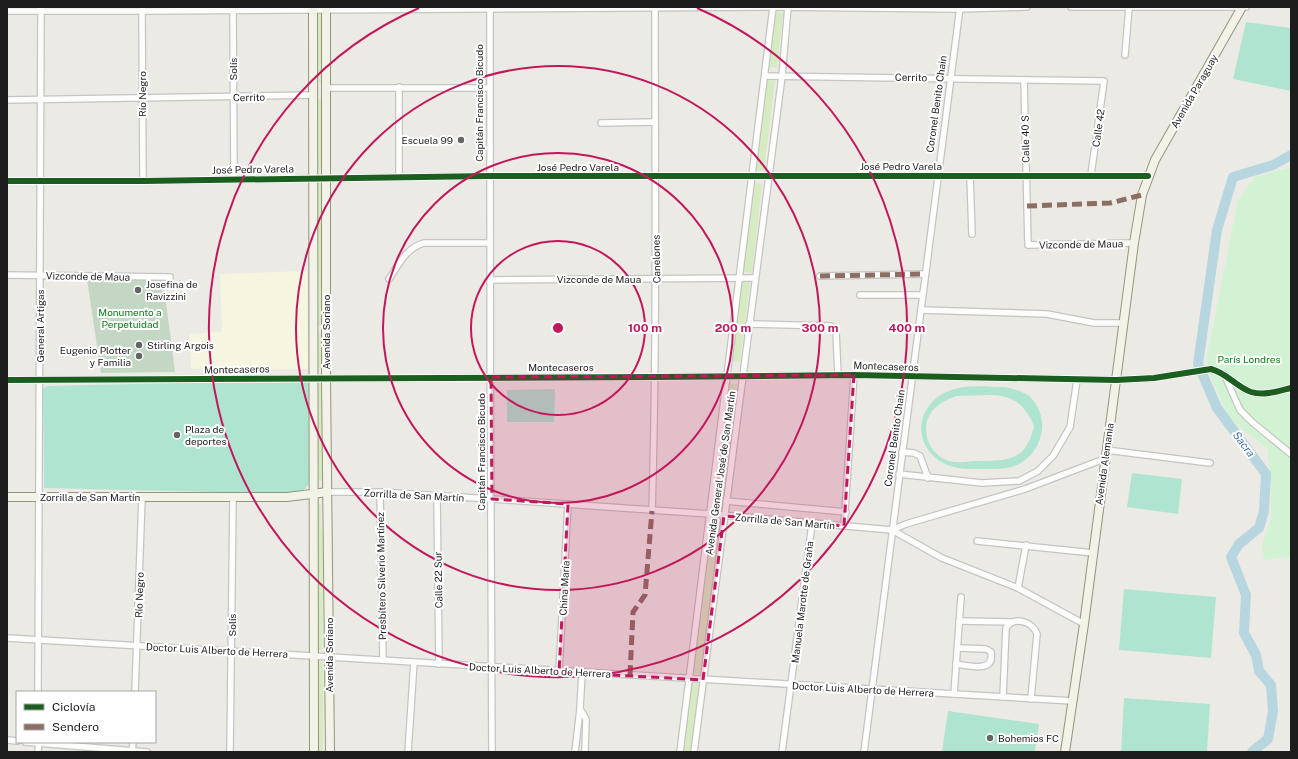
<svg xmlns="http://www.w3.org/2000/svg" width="1298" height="759" font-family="'Public Sans',sans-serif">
	<rect width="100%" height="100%" fill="#eceae5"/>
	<path fill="#f6f6e0" d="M 307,271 L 308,369 L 191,369 L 190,334 L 222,332 L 220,274 Z"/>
	<g fill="#d7ebc2">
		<path d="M 775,12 L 783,13 L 777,68 L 769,67 Z"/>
		<path d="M 317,14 L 321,14 L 321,82 L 316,82 Z"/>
		<path d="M 767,80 L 775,81 L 764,171 L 756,170 Z"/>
		<rect x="317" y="99" width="4" height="72"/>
		<path d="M 317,183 L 322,183 L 323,326 L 318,326 Z"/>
		<path d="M 753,183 L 762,184 L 752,273 L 743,272 Z"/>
		<path d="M 741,282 L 750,283 L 740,362 L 732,361 Z"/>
		<path d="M 318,333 L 322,333 L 322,368 L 317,368 Z"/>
		<path d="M 322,383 L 322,481 L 317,481 L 317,384 Z"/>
		<path d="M 728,383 L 737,384 L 722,510 L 713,509 Z"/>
		<path d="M 318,504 L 321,504 L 321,525 L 324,543 L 322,650 L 317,650 Z"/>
		<path d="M 711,522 L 720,523 L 701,674 L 692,673 Z"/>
		<rect x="317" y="662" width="6" height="90"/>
		<path d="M 691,683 L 700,684 L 691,752 L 682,752 Z"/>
	</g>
	<path fill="#c4d7c5" d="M 87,279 L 163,279 L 175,372 L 101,373 Z"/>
	<path fill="#d2f3d3" d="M 1291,167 L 1291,557 L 1264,560 L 1262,545 L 1271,519 L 1271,493 L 1268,449 L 1230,419 L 1209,373 L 1206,361 L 1238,200 L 1255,177 Z"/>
	<g fill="#afe5d0" fill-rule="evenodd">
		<path d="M 1246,22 L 1291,28 L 1291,91 L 1233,79 Z"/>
		<path d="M 308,380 L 311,383 L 312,481 L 303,491 L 295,494 L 44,488 L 43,389 L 47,386 Z"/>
		<path d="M 1005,387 C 1014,389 1023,391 1030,397 C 1051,417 1043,452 1019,464 C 1007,470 993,469 980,469 C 968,469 956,469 945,464 C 910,446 915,403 951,390 C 967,384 989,387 1005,387 ZM 956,396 C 992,396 1018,387 1034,426 C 1026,462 1007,461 975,461 C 964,462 951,464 942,458 C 925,448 920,422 935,408 C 941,402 948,399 956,396 Z"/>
		<path d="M 555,389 L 554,422 L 507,422 L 507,390 Z"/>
		<path d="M 1132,473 L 1182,479 L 1178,514 L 1127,507 Z"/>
		<path d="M 1124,589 L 1216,597 L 1211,658 L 1119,650 Z"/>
		<path d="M 1124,698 L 1210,704 L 1207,752 L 1121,752 Z"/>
		<path d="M 948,711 L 1039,724 L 1035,752 L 942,752 Z"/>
	</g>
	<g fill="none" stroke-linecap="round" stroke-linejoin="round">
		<path stroke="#b8d6e0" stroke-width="10" d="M 1252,752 L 1268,739 L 1273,711 L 1271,685 L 1259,671 L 1256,655 L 1244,633 L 1246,595 L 1231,557 L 1239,544 L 1259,528 L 1264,511 L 1266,474 L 1217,408 L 1198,364 L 1217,230 L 1233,177 L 1273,165 L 1291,155"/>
		<g stroke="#c4c4c1" stroke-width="8">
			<g id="street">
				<path d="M 142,7 L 143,181"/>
				<path d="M 233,7 L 234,180"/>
				<path d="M 490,7 C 489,255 491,504 492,752"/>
				<path d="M 1071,7 L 1246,7"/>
				<path d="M 7,11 L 142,11 L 773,7 L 959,9 L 1027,7"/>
				<path d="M 1125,55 L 1129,7"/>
				<path d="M 765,76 L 1104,81 L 1091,175"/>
				<path d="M 1024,80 L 1028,245 L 1134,243"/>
				<path d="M 327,88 L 489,88"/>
				<path d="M 7,100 L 314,95"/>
				<path d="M 601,123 L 655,122"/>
				<path d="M 970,176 L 972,234"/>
				<path d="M 399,177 L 399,87"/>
				<path d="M 7,181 L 143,181 L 489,176 L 1148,176"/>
				<path d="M 7,275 L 170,277"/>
				<path d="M 820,276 L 925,274"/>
				<path d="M 389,279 C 399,264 406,248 424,243 L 490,243"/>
				<path d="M 491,280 L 755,278"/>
				<path d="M 860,295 L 922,295"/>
				<path d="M 921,310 L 1047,314 L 1094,323 L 1123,323"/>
				<path d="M 749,324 L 831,326 L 836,332 L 838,375"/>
				<path d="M 1224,374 L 1240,410 L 1252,422 L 1291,454"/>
				<path d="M 7,380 L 656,377 L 854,375 L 1116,380 L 1154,378 L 1211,369 C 1227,373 1236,387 1251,392 C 1264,396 1279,391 1291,388"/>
				<path d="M 1106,450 L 1210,463"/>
				<path d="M 902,452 L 914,453 L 920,456 L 928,478"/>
				<path d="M 899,474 L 982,483 L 1019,481 L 1038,471 L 1053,456 L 1070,427 L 1077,380"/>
				<path d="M 328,492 L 380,492 L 492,499 L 710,514 L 892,530 L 942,558 L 1018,588 L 1084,624"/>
				<path d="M 380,492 L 383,660"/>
				<path d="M 437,496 L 439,664"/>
				<path d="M 726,501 L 846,512"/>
				<path d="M 652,511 C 657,343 655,175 655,7"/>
				<path d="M 844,526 L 854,375"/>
				<path d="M 892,530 L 906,524 L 1025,489 L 1104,459"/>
				<path d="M 977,541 L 1093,553"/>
				<path d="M 1018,588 L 1026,545"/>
				<path d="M 959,621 L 1013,622"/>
				<path d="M 7,638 L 1073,701"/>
				<path d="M 956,664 C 970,666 995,673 991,652 L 986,649 L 958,648"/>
				<path d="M 559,672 L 568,504"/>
				<path d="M 38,692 L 41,7"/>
				<path d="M 135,692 L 142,497"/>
				<path d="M 954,694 L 961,597"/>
				<path d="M 1003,697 L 1006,628 C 1014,615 1033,622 1037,634 L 1031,699"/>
				<path d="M 580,709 L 586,719 L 585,752"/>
				<path d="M 7,740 L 17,741"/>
				<path d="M 25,742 L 147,752"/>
				<path d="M 38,752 L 39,742"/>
				<path d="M 132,752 L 133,742"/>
				<path d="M 230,752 L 233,497"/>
				<path d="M 408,752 L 414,662"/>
				<path d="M 575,752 L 580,709 L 582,673"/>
				<path d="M 680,752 L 773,7"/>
				<path d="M 694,752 L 782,76 L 788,7"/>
				<path d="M 782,752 L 812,524"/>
				<path d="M 864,752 L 960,7"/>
			</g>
		</g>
		<g stroke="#93967c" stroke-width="10">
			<g id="secondary">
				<path d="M 313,7 L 314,752"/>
				<path d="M 326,7 L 326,379 L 330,752"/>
				<path d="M 7,497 L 287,497 L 328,492"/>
				<path d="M 1065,752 L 1084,624 L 1134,243 L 1142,195 L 1155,160 L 1242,7"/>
			</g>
		</g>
		<use href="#street" stroke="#fcfcfb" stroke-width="5.5"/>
		<use href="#secondary" stroke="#f2f2e9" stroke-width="8"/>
		<g stroke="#8d6e63" stroke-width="5" stroke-dasharray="10 5" stroke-linecap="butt">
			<path d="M 1027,206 L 1110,203 L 1142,195"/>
			<path d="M 820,276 L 925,274"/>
			<path d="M 630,675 L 633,612 L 645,595 L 652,511"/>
		</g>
		<g stroke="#fff" stroke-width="8">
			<g id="cycleway">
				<path d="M 7,181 L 143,181 L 489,176 L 1148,176"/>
				<path d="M 7,380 L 656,377 L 854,375 L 1116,380 L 1154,378 L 1211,369 C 1227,373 1236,387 1251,392 C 1264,396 1279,391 1291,388"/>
			</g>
		</g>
		<use href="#cycleway" stroke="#1b5e20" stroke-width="6"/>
	</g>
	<path fill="#c2185b" fill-opacity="0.2" stroke="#c2185b" stroke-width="3" stroke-dasharray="8 5" stroke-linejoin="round" d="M 854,375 L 844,526 L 724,516 L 703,680 L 559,672 L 568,504 L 492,499 L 491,377 Z"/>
	<g fill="none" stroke="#c2185b" stroke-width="2">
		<circle cx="558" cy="328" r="87"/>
		<circle cx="558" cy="328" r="175"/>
		<circle cx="558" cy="328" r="262"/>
		<path d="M697 8A349 349 0 1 1 419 8"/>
	</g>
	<g fill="#656563" stroke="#fff" stroke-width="1.5">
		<circle cx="461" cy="140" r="4"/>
		<circle cx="138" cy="290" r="4"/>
		<circle cx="139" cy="345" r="4"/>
		<circle cx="139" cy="356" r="4"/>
		<circle cx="177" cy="435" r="4"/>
		<circle cx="990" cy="738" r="4"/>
	</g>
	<g text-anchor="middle" stroke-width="4" stroke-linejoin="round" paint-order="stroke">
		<g font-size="10" fill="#1d1d1d" stroke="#fff">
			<text transform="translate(233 69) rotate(-90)" y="4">Solís</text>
			<text transform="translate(911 77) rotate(1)" y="4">Cerrito</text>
			<text transform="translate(1194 91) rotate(-60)" y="4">Avenida Paraguay</text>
			<text transform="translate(142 94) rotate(-90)" y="4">Río Negro</text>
			<text transform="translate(249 97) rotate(-1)" y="4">Cerrito</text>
			<text transform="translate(479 103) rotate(-90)" y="4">Capitán Francisco Bicudo</text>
			<text transform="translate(936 104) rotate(-82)" y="4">Coronel Benito Chain</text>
			<text transform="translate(1098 128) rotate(-82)" y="4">Calle 42</text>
			<text transform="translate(1025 139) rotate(-91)" y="4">Calle 40 S</text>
			<text x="901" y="170">José Pedro Varela</text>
			<text x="578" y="171">José Pedro Varela</text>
			<text transform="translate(253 169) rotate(-1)" y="4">José Pedro Varela</text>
			<text transform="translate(1081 244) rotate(-1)" y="4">Vizconde de Maua</text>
			<text transform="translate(656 259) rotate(-91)" y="4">Canelones</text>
			<text transform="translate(88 276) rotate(1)" y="4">Vizconde de Maua</text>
			<text x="599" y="283">Vizconde de Maua</text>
			<text transform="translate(40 326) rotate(-90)" y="4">General Artigas</text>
			<text transform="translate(326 332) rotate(-90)" y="4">Avenida Soriano</text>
			<text transform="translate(886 366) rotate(2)" y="4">Montecaseros</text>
			<text x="561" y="371">Montecaseros</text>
			<text transform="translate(237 369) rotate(-1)" y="4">Montecaseros</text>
			<text transform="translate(894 438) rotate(-82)" y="4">Coronel Benito Chain</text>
			<text transform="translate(481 452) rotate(-90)" y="4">Capitán Francisco Bicudo</text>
			<text transform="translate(1104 464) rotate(-82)" y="4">Avenida Alemania</text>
			<text transform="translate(720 473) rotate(-82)" y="4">Avenida General José de San Martín</text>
			<text transform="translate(414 495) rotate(3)" y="4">Zorrilla de San Martín</text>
			<text x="90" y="501">Zorrilla de San Martín</text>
			<text transform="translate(785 521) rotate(5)" y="4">Zorrilla de San Martín</text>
			<text transform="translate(381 576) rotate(-91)" y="4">Presbítero Silverio Martínez</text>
			<text transform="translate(438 580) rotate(-91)" y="4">Calle 22 Sur</text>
			<text transform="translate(564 588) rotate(-87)" y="4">China María</text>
			<text transform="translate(139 595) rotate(-88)" y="4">Río Negro</text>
			<text transform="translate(802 602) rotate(-83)" y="4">Manuela Marotte de Graña</text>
			<text transform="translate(232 625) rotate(-90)" y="4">Solís</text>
			<text transform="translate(217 650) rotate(3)" y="4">Doctor Luis Alberto de Herrera</text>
			<text transform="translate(329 655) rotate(-90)" y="4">Avenida Soriano</text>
			<text transform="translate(540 670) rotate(3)" y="4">Doctor Luis Alberto de Herrera</text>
			<text transform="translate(863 689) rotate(3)" y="4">Doctor Luis Alberto de Herrera</text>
		</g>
		<g font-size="10" fill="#1d1d1d" stroke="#fff" text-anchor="start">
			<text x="453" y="144" text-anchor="end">Escuela 99</text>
			<text x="146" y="288">Josefina de<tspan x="146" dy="12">Ravizzini</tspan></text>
			<text x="147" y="349">Stirling Argois</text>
			<text x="131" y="354" text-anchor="end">Eugenio Plotter<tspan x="131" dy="12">y Familia</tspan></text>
			<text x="185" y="433">Plaza de<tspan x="185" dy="12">deportes</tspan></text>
			<text x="998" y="742">Bohemios FC</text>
		</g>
		<g font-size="10" fill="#087f16" stroke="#fff">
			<text x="130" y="316">Monumento a<tspan x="130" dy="12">Perpetuidad</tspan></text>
			<text x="1249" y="363">París Londres</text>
		</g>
		<g font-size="11" font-style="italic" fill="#4677b0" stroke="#fff">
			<text transform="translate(1244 444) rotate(53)" y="4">Sacra</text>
		</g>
	</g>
	<circle cx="558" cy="328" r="6" fill="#c2185b" stroke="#fff" stroke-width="2"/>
	<g font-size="12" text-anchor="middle" font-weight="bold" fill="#c2185b" stroke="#fff" stroke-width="4" stroke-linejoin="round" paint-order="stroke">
		<text x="645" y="332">100 m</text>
		<text x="733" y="332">200 m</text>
		<text x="820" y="332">300 m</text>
		<text x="907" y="332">400 m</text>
	</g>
	<rect width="1298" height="759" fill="none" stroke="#1d1d1d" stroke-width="16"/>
	<rect x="16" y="691" width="140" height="52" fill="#ffffff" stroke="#a5a5a5"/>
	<rect x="24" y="704" width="20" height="6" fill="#1b5e20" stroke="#a5a5a5"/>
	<text x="52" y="711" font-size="12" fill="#1d1d1d">Ciclovía</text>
	<rect x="24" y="724" width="20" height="6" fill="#8d6e63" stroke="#a5a5a5"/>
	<text x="52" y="731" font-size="12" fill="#1d1d1d">Sendero</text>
</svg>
